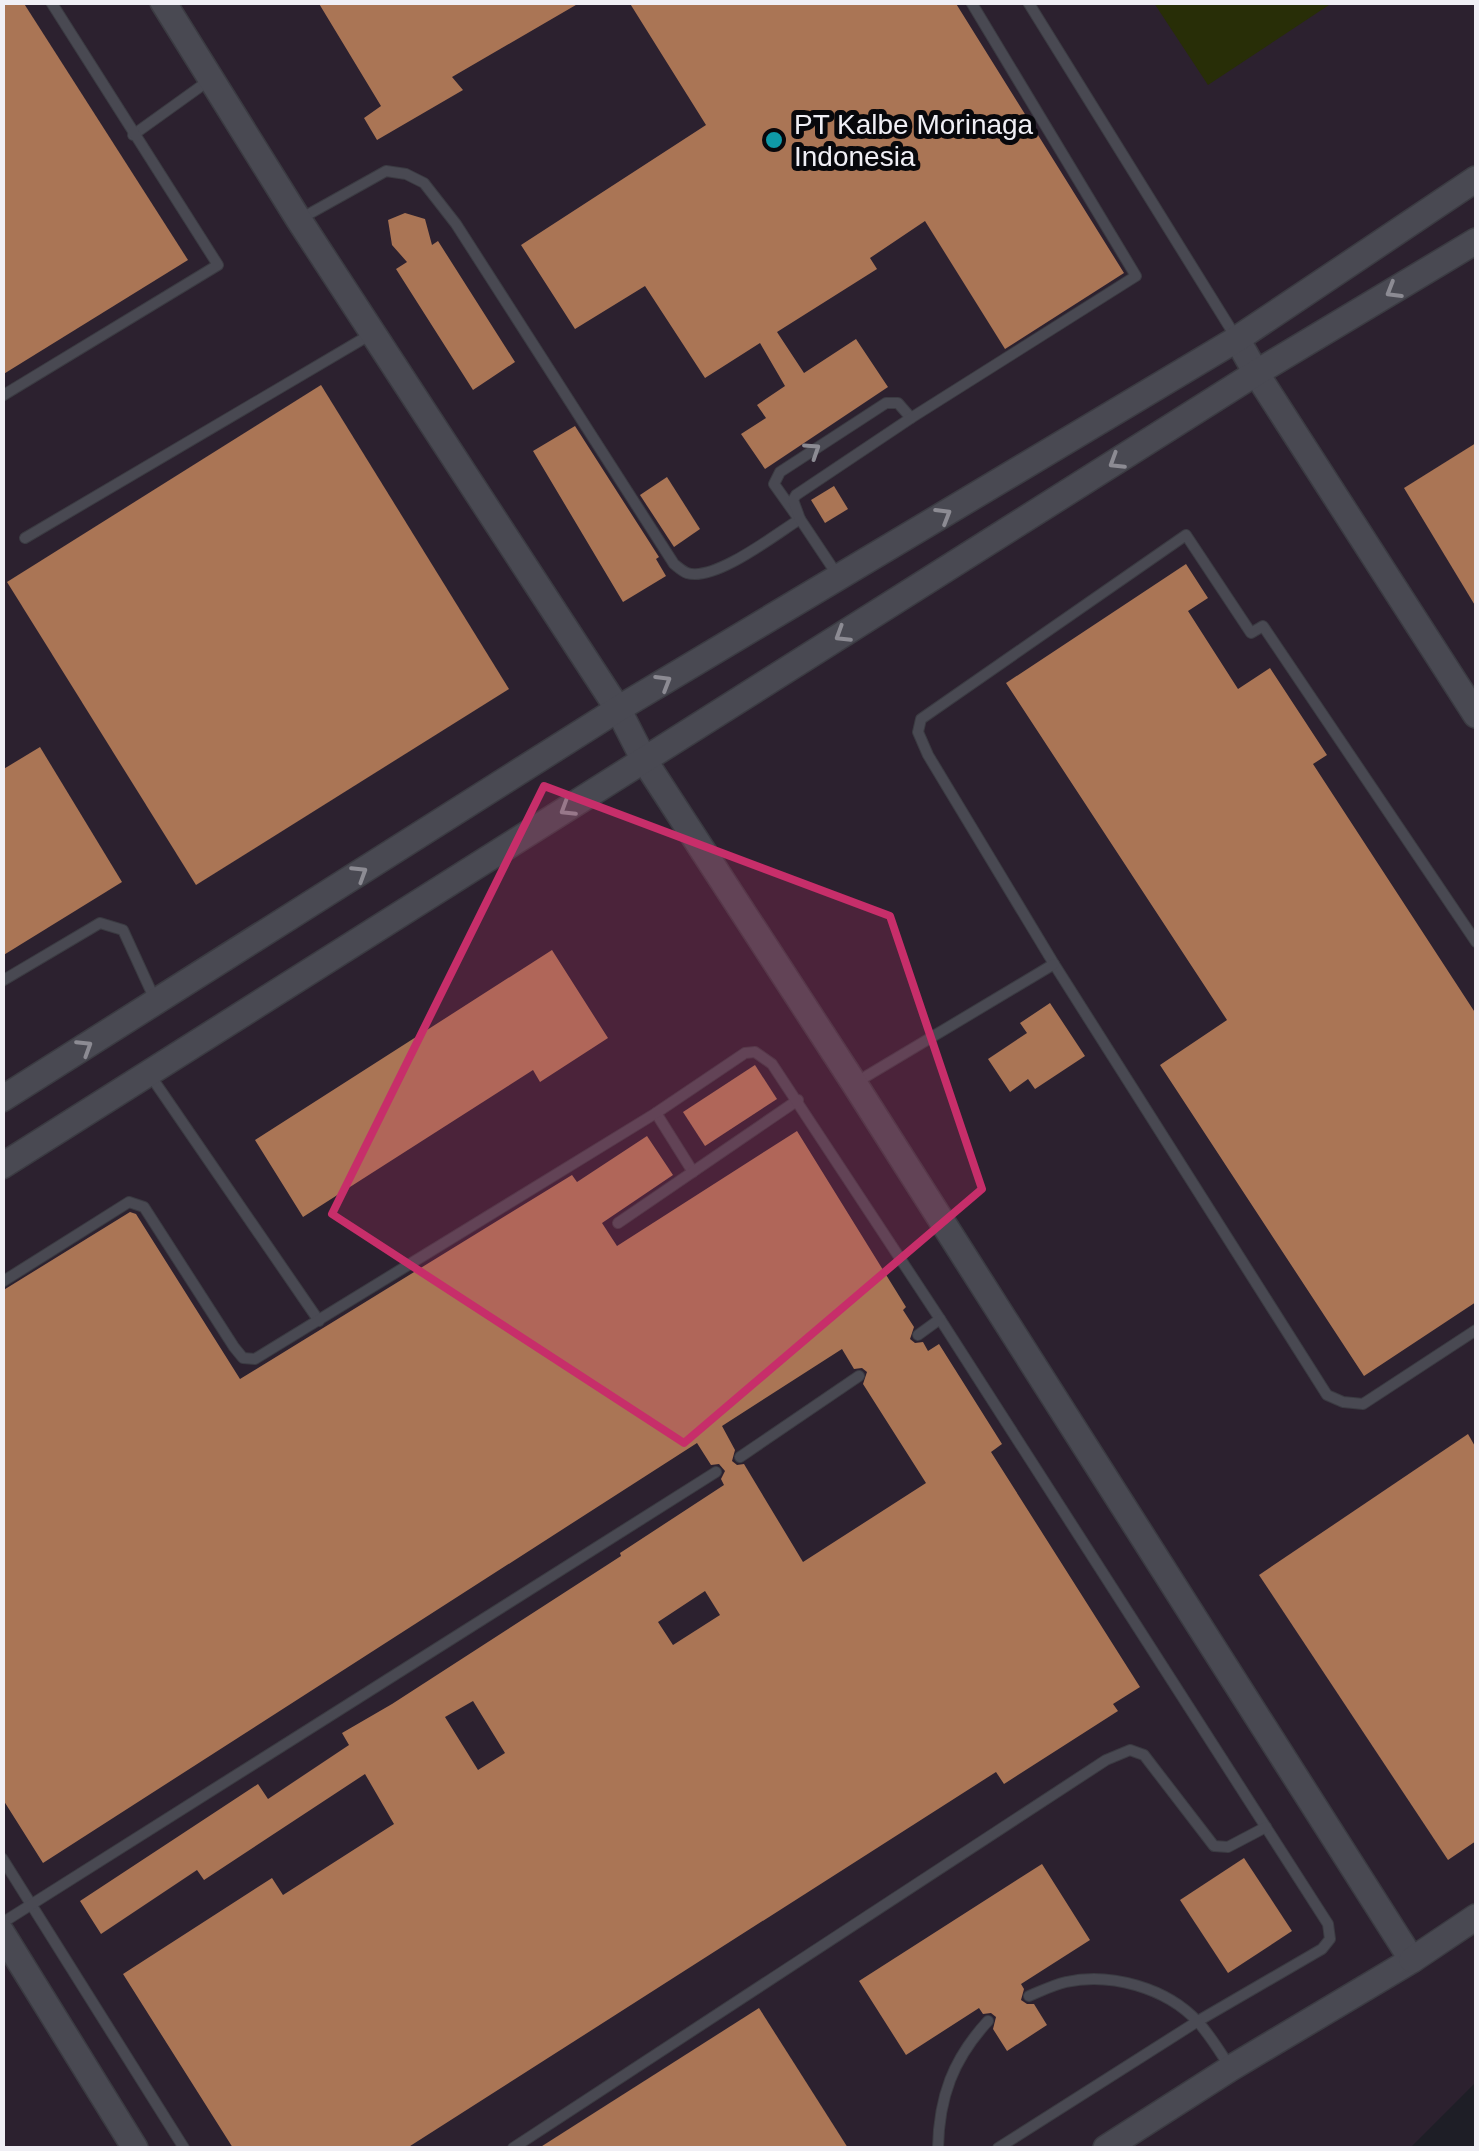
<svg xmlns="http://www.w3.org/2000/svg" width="1479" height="2151" font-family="Helvetica,sans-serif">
	<rect width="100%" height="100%" fill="#1e1e26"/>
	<path fill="#2c212f" d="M 3,3 L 1476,3 L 1476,2082 L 1410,2148 L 3,2148 Z"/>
	<path fill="#282e07" d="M 1154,3 L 1332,3 L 1208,85 Z"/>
	<g fill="#aa7555" fill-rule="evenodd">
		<path d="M 2,2 L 23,2 L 188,260 L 2,375 Z"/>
		<path d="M 318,2 L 581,2 L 452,77 L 463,90 L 377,140 L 364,118 L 381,106 Z"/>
		<path d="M 629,2 L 955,2 L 1124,273 L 1005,349 L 925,221 L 870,258 L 877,269 L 777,332 L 804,373 L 856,339 L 888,387 L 765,469 L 741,434 L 766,418 L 757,405 L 785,386 L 760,343 L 705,378 L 645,286 L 575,329 L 521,245 L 706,125 Z"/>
		<path d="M 405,213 L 425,219 L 432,245 L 438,241 L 515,362 L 473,390 L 396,269 L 407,262 L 392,245 L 388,220 Z"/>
		<path d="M 321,385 L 509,689 L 196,885 L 7,582 Z"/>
		<path d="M 575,426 L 659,557 L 656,559 L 666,576 L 623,602 L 533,451 Z"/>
		<path d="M 1476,443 L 1476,607 L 1404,488 Z"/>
		<path d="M 667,477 L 700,529 L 674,547 L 640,495 Z"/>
		<path d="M 834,486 L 848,509 L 825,523 L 811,500 Z"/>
		<path d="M 1186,564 L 1208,598 L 1188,611 L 1238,689 L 1270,668 L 1327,755 L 1313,764 L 1476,1014 L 1476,1302 L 1364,1376 L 1160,1065 L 1227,1020 L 1006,683 Z"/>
		<path d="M 40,747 L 122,882 L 2,956 L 2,770 Z"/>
		<path d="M 552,950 L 608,1038 L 540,1082 L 533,1070 L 303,1217 L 255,1140 Z"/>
		<path d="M 1050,1003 L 1085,1056 L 1035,1089 L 1028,1079 L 1010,1092 L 988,1059 L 1027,1033 L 1020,1023 Z"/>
		<path d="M 755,1065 L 777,1099 L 705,1146 L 683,1112 Z"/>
		<path d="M 797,1131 L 906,1307 L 903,1310 L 914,1327 L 910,1339 L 915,1343 L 923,1342 L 928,1351 L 939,1344 L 1002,1444 L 991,1452 L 1140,1687 L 1113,1704 L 1118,1711 L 1004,1784 L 996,1772 L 407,2148 L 233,2148 L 123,1974 L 272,1878 L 283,1895 L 394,1824 L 365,1774 L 204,1880 L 197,1870 L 101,1934 L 80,1901 L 258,1784 L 268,1799 L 349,1745 L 342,1733 L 392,1704 L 621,1556 L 620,1553 L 724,1485 L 721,1479 L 725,1471 L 719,1464 L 711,1465 L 697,1443 L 43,1863 L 2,1798 L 2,1291 L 130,1212 L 136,1214 L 240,1379 L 572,1175 L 577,1182 L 647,1136 L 673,1175 L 602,1223 L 617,1246 ZM 842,1349 L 854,1369 L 862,1368 L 867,1372 L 863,1384 L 926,1483 L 803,1562 L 744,1464 L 737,1465 L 732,1461 L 735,1450 L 722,1426 ZM 705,1591 L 720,1615 L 673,1645 L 658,1622 ZM 473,1701 L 505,1753 L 478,1770 L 445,1717 Z"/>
		<path d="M 1468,1434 L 1476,1448 L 1476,1841 L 1448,1860 L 1259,1575 Z"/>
		<path d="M 1244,1858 L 1292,1931 L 1228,1973 L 1180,1900 Z"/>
		<path d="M 1042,1864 L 1090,1940 L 1021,1984 L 1024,1989 L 1021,2000 L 1027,2004 L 1034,2004 L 1047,2025 L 1007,2051 L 993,2029 L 996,2017 L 991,2013 L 983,2014 L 979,2008 L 906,2055 L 859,1981 Z"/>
		<path d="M 759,2008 L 848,2148 L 539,2148 Z"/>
	</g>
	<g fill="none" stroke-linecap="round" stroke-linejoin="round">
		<g stroke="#3b3b42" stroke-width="12">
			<g id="service">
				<path d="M 1028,2 L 1237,339"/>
				<path d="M 133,135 L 211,79"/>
				<path d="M 300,219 L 386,171 L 406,174 L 424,183 L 456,224 L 674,564 C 678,567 682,571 687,573 C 715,582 776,534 800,519"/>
				<path d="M 2,396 L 218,265 L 51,2"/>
				<path d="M 796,515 L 774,484 L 780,472 L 886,403 L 898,403 L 911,418"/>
				<path d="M 25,538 L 373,333"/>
				<path d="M 838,576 L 800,519 L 793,500 L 796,495 L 911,418 L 1136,276 L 971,2"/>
				<path d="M 1476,942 L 1263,626 L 1251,633 L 1186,535 L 921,719 L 918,732 L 928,755 L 1054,964 L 1327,1395 L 1343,1402 L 1363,1404 L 1476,1330"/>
				<path d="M 2,981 L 100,923 L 123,930 L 156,1002"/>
				<path d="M 150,1075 L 319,1321"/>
				<path d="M 855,1083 L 1054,964"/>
				<path d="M 656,1113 L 693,1172"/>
				<path d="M 618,1223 L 798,1100"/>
				<path d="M 2,1282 L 129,1202 L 144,1207 L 234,1347 L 243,1358 L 255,1359 L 656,1113 L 745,1053 L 755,1052 L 772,1064 L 940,1319 L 1328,1924 L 1330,1939 L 1322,1949 L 1198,2021 L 998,2148"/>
				<path d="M 918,1335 L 940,1319"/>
				<path d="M 740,1457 L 859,1376"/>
				<path d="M 2,1858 L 184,2148"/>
				<path d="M 2,1923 L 716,1472"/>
				<path d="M 1029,1996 C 1041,1991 1053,1985 1066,1982 C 1110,1972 1167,1988 1198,2022 C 1210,2035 1220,2052 1230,2067"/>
				<path d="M 513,2148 L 1106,1760 L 1130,1750 L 1144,1755 L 1214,1846 L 1228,1847 L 1266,1827"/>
				<path d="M 938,2148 C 939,2097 953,2059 988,2021"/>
			</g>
		</g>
		<g stroke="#3b3b42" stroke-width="28">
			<g id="tertiary">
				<path d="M 163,2 L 299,220 L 618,709 L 644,760 L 854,1083 L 1412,1960 L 1231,2068 L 1106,2148"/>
				<path d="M 1237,339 L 1256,373 L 1476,715"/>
				<path d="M 2,1099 L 618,709 L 1237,339 L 1476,179"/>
				<path d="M 2,1166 L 1256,373 L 1476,241"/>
				<path d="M 2,1933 L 135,2148"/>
				<path d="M 1412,1960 L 1476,1917"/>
			</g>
		</g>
		<use href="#service" stroke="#494952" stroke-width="10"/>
		<use href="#tertiary" stroke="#494952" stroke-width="25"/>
	</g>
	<defs><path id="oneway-chevron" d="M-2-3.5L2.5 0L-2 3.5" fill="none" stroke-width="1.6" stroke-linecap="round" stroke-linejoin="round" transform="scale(2.5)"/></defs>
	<g stroke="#8c8b93">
		<use href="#oneway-chevron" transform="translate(1393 291) rotate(149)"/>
		<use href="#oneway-chevron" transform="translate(813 450) rotate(-33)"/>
		<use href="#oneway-chevron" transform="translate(1116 462) rotate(148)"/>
		<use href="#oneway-chevron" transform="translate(944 515) rotate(-31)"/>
		<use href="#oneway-chevron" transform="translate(842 635) rotate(148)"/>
		<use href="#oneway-chevron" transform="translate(664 682) rotate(-31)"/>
		<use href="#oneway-chevron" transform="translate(567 809) rotate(148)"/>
		<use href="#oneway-chevron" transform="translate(360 873) rotate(-32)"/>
		<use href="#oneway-chevron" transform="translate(85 1047) rotate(-32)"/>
	</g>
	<path fill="#c72e6a" fill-opacity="0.2" stroke="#c72e6a" stroke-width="8" stroke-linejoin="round" d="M 544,786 L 890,916 L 982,1189 L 684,1443 L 332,1214 Z"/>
	<circle fill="#0f9aa8" stroke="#08080c" stroke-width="4" cx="774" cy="140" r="10"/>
	<g text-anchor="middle" stroke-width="10" stroke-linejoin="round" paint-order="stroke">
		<g font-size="28" fill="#f0eff5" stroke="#08080c" text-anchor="start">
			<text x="794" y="134">PT Kalbe Morinaga<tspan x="794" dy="32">Indonesia</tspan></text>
		</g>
	</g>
	<rect width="1479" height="2151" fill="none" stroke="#f0eff5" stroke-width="10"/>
</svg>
